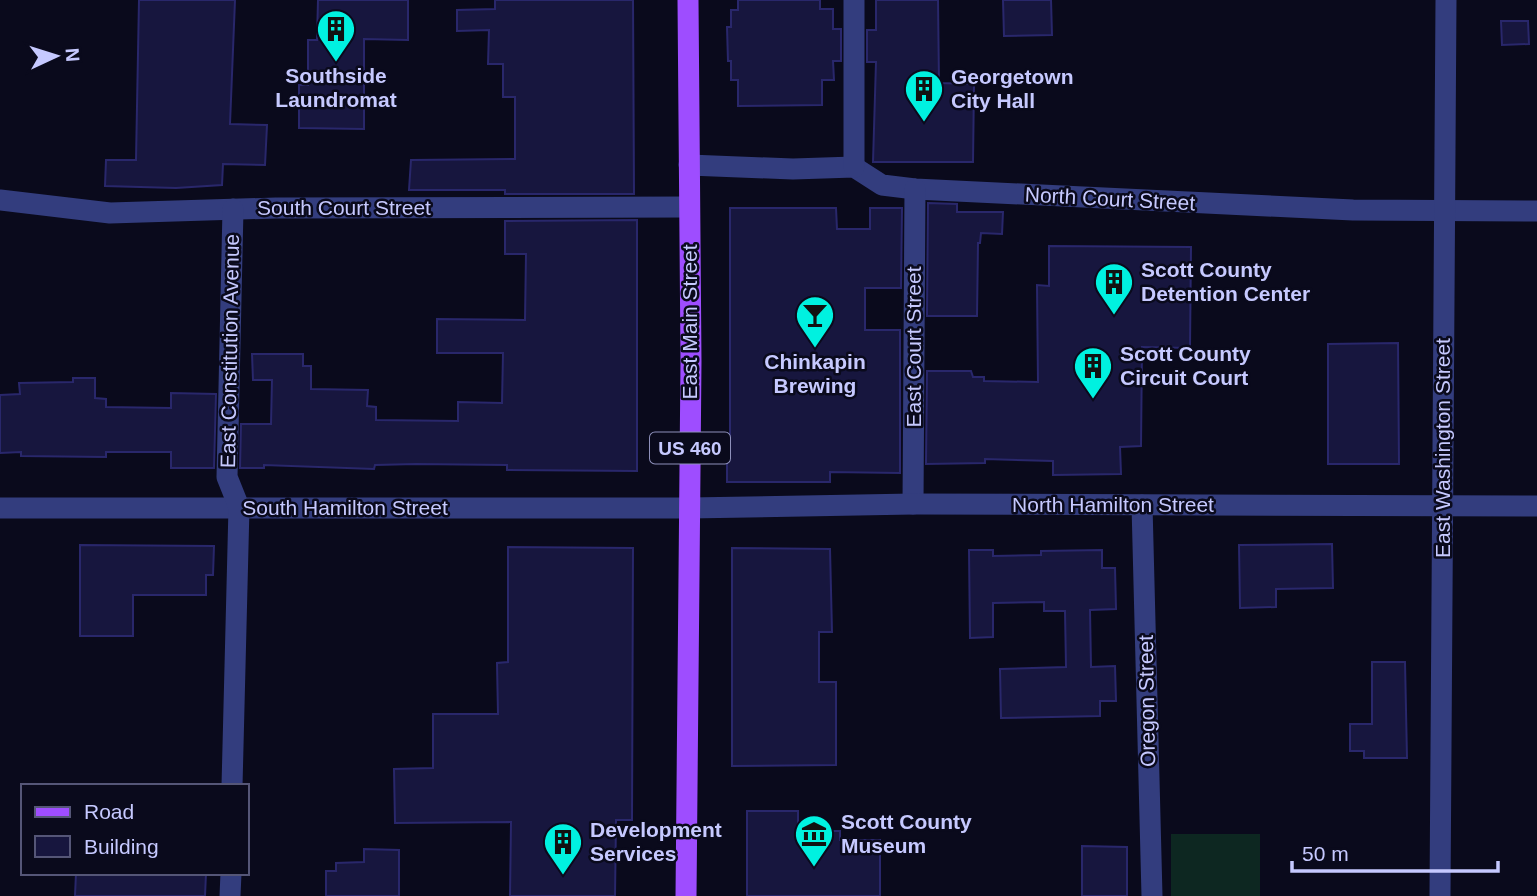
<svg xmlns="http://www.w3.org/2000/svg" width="1537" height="896" font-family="Arial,sans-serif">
	<rect width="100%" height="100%" fill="#0a0a1c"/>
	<rect fill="#0d2721" x="1171" y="834" width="89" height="62"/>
	<g fill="#17163e" stroke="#29276b" stroke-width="2">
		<path d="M 139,0 L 235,0 L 230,124 L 267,125 L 265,165 L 223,164 L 222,185 L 176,188 L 105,186 L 106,160 L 136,160 Z"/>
		<path d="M 318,0 L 408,0 L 408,40 L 364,39 L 364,129 L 299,128 L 299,85 L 308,85 L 308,40 L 317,40 Z"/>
		<path d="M 495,0 L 633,0 L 634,194 L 505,194 L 505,190 L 409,190 L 411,160 L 515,159 L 515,97 L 503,97 L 503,64 L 488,64 L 489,30 L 457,31 L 457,10 L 495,9 Z"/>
		<path d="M 738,0 L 820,0 L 820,9 L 833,9 L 833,29 L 841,29 L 841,61 L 833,61 L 834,80 L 822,80 L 822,105 L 738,106 L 738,80 L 731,80 L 731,61 L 728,61 L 727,27 L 731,27 L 731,10 L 738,10 Z"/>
		<path d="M 876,0 L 938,0 L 939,83 L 974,84 L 973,162 L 873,162 L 876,62 L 867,62 L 867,30 L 876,30 Z"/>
		<path d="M 1003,0 L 1051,0 L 1052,35 L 1004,36 Z"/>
		<path d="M 1501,21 L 1528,21 L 1529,44 L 1502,45 Z"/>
		<path d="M 928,203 L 957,204 L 957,212 L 1003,212 L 1002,234 L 981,233 L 980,243 L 978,243 L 977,316 L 927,316 Z"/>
		<path d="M 730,208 L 836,208 L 837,229 L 870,229 L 870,208 L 902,208 L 901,288 L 865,288 L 865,330 L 900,330 L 900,473 L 830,472 L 830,482 L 727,482 L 727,448 L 730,448 Z"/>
		<path d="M 637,220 L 637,471 L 507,470 L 507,465 L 416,464 L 375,465 L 374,469 L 264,465 L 264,468 L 240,468 L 241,424 L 271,424 L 272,380 L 253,380 L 252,354 L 303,354 L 303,366 L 311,366 L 311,389 L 368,390 L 367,406 L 376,407 L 376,420 L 458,421 L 458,402 L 502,403 L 503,353 L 437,353 L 437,319 L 525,320 L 526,254 L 505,254 L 505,221 Z"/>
		<path d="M 1049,246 L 1191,247 L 1190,348 L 1142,347 L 1141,446 L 1120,447 L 1121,474 L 1053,475 L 1053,461 L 985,459 L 985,463 L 926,464 L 927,371 L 971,371 L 973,377 L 984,377 L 984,381 L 1038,382 L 1037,285 L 1049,286 Z"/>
		<path d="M 1398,343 L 1399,464 L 1328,464 L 1328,344 Z"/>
		<path d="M 73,378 L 95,378 L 95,398 L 106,399 L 106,407 L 171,408 L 171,393 L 216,394 L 214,468 L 171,468 L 171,452 L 106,452 L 106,457 L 21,456 L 21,452 L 0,453 L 0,395 L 20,394 L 19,383 L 73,382 Z"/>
		<path d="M 1332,544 L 1333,588 L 1276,589 L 1276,607 L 1240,608 L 1239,545 Z"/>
		<path d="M 80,545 L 214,546 L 213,575 L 206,575 L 206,595 L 133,595 L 133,636 L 80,636 Z"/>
		<path d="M 508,547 L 633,548 L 632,820 L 616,820 L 615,896 L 510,896 L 511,822 L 395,823 L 394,769 L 433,768 L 433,714 L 498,714 L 497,663 L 508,662 Z"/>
		<path d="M 732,548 L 830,549 L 832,632 L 819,632 L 819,682 L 836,682 L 836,765 L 732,766 Z"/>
		<path d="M 969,550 L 993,550 L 993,556 L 1041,555 L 1041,551 L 1102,550 L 1102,568 L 1115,568 L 1116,609 L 1090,610 L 1091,667 L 1115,666 L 1116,701 L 1100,701 L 1100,716 L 1001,718 L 1000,669 L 1066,667 L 1065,611 L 1044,611 L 1044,602 L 993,603 L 993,637 L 970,638 Z"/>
		<path d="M 1372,662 L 1405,662 L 1407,758 L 1364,758 L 1364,751 L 1350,751 L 1350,724 L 1372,724 Z"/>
		<path d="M 747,811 L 798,811 L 798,831 L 840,831 L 840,840 L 880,840 L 880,896 L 747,896 Z"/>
		<path d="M 1082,846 L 1127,847 L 1127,896 L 1082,896 Z"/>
		<path d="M 364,849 L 399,850 L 399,896 L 326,896 L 326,871 L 336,871 L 336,863 L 364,862 Z"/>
		<path d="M 76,873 L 206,873 L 205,896 L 75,896 Z"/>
	</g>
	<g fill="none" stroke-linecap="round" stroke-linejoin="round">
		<g stroke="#333d7e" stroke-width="21">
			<path d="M 689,165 L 793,169 L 854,167 L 882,185 L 915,189 L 1353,210 L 1537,211"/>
			<path d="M 854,167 L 854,0"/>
			<path d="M 0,200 L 110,213 L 276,208 L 689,207"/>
			<path d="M 913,504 L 915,189"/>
			<path d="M 1142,505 L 1152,896"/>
			<path d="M 0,508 L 689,508 L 913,504 L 1537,506"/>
			<path d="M 232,786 L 239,507 L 227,477 L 233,209"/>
			<path d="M 230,896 L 231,873"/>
			<path d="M 1440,896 L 1446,0"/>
		</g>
		<path stroke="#9e4dff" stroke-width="21" d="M 686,896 L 691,361 L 688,0"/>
	</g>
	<defs>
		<g id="building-pin" transform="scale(2.0125)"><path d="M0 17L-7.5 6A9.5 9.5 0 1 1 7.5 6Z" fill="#00f1e0" stroke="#0a0a1c"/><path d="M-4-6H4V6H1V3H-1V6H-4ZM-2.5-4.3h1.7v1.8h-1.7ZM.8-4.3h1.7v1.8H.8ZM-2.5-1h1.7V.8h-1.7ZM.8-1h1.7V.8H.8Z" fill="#111"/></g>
		<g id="bar-pin" transform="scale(2.0125)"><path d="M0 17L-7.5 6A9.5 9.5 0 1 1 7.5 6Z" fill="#00f1e0" stroke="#0a0a1c"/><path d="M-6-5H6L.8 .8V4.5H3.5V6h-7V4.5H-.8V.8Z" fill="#111"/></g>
		<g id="museum-pin" transform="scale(2.0125)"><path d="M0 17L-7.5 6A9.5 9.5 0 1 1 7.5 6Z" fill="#00f1e0" stroke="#0a0a1c"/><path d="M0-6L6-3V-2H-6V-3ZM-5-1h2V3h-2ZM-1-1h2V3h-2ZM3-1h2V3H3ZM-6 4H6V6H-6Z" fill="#111"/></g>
	</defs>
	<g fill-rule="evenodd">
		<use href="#building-pin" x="336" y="29"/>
		<use href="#building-pin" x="924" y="89"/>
		<use href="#building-pin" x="1114" y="282"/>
		<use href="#bar-pin" x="815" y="315"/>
		<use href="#building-pin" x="1093" y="366"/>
		<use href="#museum-pin" x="814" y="834"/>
		<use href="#building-pin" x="563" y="842"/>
	</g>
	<g text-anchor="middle" stroke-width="5" stroke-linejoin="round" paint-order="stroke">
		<rect fill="#0a0a1c" stroke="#8e90bb" stroke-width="2" x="650" y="432.5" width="80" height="31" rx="5"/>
		<g font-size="19" font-weight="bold" fill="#c6c9ff">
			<text x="690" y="455">US 460</text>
		</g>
		<g font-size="21" font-weight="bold" fill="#c6c9ff" stroke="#0a0a1c" text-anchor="start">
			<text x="336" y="83" text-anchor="middle">Southside<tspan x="336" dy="24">Laundromat</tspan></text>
			<text x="951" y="84">Georgetown<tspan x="951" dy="24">City Hall</tspan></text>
			<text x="1141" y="277">Scott County<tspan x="1141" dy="24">Detention Center</tspan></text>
			<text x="1120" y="361">Scott County<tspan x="1120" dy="24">Circuit Court</tspan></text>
			<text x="815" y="369" text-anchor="middle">Chinkapin<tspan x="815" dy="24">Brewing</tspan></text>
			<text x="841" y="829">Scott County<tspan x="841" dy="24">Museum</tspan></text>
			<text x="590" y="837">Development<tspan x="590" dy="24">Services</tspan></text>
		</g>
		<g font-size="21" fill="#c6c9ff" stroke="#0a0a1c">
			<text transform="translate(1110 199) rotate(3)" y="7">North Court Street</text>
			<text x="344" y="215">South Court Street</text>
			<text transform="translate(690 322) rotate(-90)" y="7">East Main Street</text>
			<text transform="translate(914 347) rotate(-90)" y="7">East Court Street</text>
			<text transform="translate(230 351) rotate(-89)" y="7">East Constitution Avenue</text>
			<text transform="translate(1443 448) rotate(-90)" y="7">East Washington Street</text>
			<text x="1113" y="512">North Hamilton Street</text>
			<text x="345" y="515">South Hamilton Street</text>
			<text transform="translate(1147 701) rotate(-91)" y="7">Oregon Street</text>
		</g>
	</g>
	<rect x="21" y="784" width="228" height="91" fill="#0a0a1c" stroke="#555677" stroke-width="2"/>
	<rect x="35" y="807" width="35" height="10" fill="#9e4dff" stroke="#555677" stroke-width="2"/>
	<text x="84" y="819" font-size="21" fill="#c6c9ff">Road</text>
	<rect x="35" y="836" width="35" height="21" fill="#17163e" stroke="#555677" stroke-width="2"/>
	<text x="84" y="854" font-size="21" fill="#c6c9ff">Building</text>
	<g transform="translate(56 56) rotate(86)" stroke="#0a0a1c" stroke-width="5" paint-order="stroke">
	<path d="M0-5L12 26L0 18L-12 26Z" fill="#c6c9ff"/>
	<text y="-10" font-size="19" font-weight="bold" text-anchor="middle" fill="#c6c9ff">N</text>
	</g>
	<path d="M1292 861v10h206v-10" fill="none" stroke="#c6c9ff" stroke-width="3.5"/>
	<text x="1302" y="861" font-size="21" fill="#c6c9ff" stroke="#0a0a1c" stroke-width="5" paint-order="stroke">50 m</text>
</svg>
